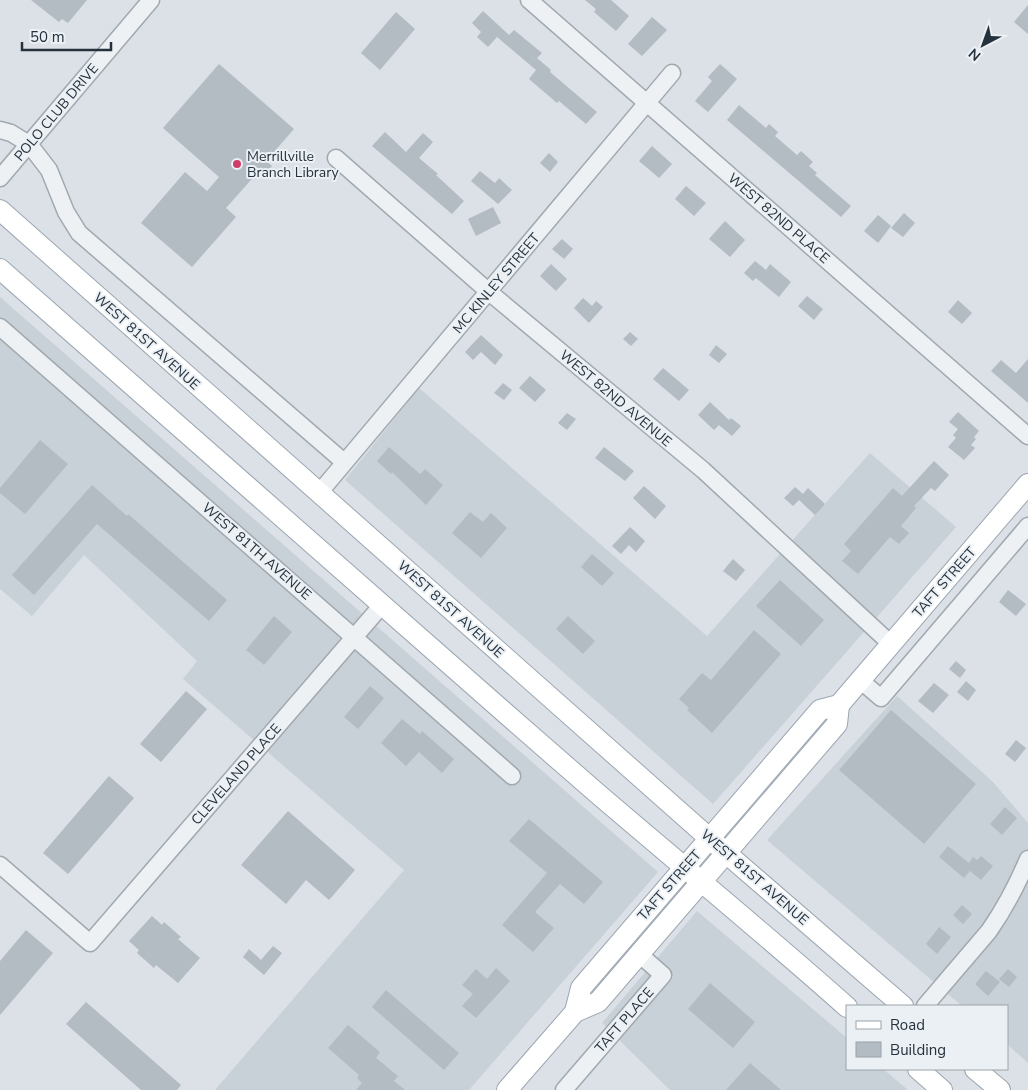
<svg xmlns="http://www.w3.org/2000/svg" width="1028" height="1090" font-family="'Nunito Sans',sans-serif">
	<rect width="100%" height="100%" fill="#dbe1e6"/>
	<g fill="#c9d1d8">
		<path d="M 0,297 L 658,872 L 469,1090 L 215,1090 L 404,870 L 183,679 L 197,661 L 84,555 L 32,616 L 0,589 Z"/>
		<path d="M 419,388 L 707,636 L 870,453 L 956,527 L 713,804 L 345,480 Z"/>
		<path d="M 897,696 L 992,781 L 1028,823 L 1028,1063 L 1007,1044 L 1007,1006 L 962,1006 L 767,840 Z"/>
		<path d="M 697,911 L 847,1038 L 847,1069 L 883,1069 L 908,1090 L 670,1090 L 602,1023 Z"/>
	</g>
	<g fill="#b3bbc3">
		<path d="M 31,0 L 87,0 L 68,23 L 62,19 L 59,22 Z"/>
		<path d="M 585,0 L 611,0 L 629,16 L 616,31 L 594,12 L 596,9 Z"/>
		<path d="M 1028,5 L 1028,34 L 1014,22 Z"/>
		<path d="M 483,11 L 509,35 L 514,30 L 542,53 L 537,58 L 551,70 L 550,72 L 597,112 L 586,124 L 559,101 L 557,103 L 529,79 L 536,70 L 497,37 L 488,47 L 477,37 L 481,32 L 472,23 Z"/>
		<path d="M 396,12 L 415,29 L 380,70 L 361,53 Z"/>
		<path d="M 652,17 L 667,30 L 642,56 L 628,44 Z"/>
		<path d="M 219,64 L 294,129 L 266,161 L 272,166 L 264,175 L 259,171 L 226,208 L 236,217 L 192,267 L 141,223 L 185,172 L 207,191 L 219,177 L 163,128 Z"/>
		<path d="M 720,64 L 737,79 L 708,112 L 695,101 L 712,81 L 708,77 Z"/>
		<path d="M 739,105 L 766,128 L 769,124 L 778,132 L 775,136 L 797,155 L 801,151 L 813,162 L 809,166 L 817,173 L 815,175 L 851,206 L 841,217 L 727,120 Z"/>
		<path d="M 385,132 L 406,152 L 423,133 L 433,142 L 419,158 L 438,174 L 436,175 L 464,201 L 452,214 L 372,146 Z"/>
		<path d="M 652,146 L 672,164 L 659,178 L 639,161 Z"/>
		<path d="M 549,153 L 558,162 L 550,172 L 540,163 Z"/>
		<path d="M 480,171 L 495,183 L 499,178 L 512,190 L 498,204 L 471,181 Z"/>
		<path d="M 686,186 L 706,203 L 694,216 L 675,199 Z"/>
		<path d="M 493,207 L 501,223 L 476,236 L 468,219 Z"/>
		<path d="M 904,213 L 915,223 L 903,237 L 891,228 Z"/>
		<path d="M 878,215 L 891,226 L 878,243 L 864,231 Z"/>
		<path d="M 725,221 L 745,240 L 730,257 L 709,239 Z"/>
		<path d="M 562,239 L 573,249 L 564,259 L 552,249 Z"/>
		<path d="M 755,261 L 766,270 L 770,264 L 791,282 L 779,297 L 756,278 L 753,281 L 744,273 Z"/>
		<path d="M 551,264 L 567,279 L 556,291 L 540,276 Z"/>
		<path d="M 807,296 L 823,309 L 814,320 L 798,306 Z"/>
		<path d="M 583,298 L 592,306 L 596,301 L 603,307 L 589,323 L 574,308 Z"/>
		<path d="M 958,300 L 972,313 L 962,324 L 948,312 Z"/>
		<path d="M 630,332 L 638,339 L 631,346 L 623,339 Z"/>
		<path d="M 481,335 L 503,355 L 495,365 L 481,352 L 473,360 L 465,352 Z"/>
		<path d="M 716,345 L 727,354 L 719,363 L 709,355 Z"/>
		<path d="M 1028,359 L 1028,403 L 991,371 L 1001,360 L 1016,373 Z"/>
		<path d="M 663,368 L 689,390 L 679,401 L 653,379 Z"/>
		<path d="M 530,376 L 546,390 L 535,402 L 519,388 Z"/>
		<path d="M 503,383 L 512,390 L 504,400 L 494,393 Z"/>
		<path d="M 710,402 L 729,420 L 731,418 L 741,426 L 732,436 L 719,425 L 714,430 L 698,415 Z"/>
		<path d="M 958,412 L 979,431 L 974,437 L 976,439 L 971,445 L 975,448 L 964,460 L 948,447 L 956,438 L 953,435 L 958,429 L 949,422 Z"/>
		<path d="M 567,413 L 576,419 L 567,430 L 558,423 Z"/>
		<path d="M 40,440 L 68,464 L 25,514 L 0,493 L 0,488 Z"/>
		<path d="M 389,447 L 420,474 L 425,469 L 443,485 L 426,505 L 392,472 L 391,474 L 377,461 Z"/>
		<path d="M 604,447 L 634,471 L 625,481 L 595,458 Z"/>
		<path d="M 934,461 L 949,475 L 935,491 L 931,488 L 914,506 L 916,508 L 901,526 L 909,533 L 899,544 L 890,537 L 858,574 L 842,561 L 851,551 L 844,544 L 893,488 L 902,496 Z"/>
		<path d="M 92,485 L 127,516 L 128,514 L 227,600 L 209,621 L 97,524 L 34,595 L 12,575 Z"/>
		<path d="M 644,486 L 666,506 L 655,519 L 633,498 Z"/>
		<path d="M 795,487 L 803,494 L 808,488 L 825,504 L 815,515 L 799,500 L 793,506 L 784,498 Z"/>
		<path d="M 470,512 L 483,522 L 491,513 L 507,528 L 481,558 L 452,533 Z"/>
		<path d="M 630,527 L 645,541 L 636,552 L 629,545 L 621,554 L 612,546 Z"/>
		<path d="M 592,554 L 614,573 L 602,586 L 581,567 Z"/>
		<path d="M 733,559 L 745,570 L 736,581 L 723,571 Z"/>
		<path d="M 780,580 L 824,620 L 801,646 L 756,606 Z"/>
		<path d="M 1008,590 L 1026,604 L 1016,616 L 999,602 Z"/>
		<path d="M 274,616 L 292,632 L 264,665 L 246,650 Z"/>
		<path d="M 568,616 L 595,641 L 583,654 L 556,629 Z"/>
		<path d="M 754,630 L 781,654 L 712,733 L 687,710 L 689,708 L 679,699 L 702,673 L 711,680 Z"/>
		<path d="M 956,661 L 966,670 L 960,678 L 949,669 Z"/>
		<path d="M 966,681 L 976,690 L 968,701 L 957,692 Z"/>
		<path d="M 934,683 L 949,695 L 933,713 L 918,701 Z"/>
		<path d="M 370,686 L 384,698 L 358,729 L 344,717 Z"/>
		<path d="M 186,691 L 207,709 L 161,762 L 140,744 Z"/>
		<path d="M 891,710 L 976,784 L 924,844 L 839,770 Z"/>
		<path d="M 402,719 L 420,734 L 422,731 L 454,759 L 442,773 L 419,752 L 406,766 L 381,743 Z"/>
		<path d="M 1016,740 L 1026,748 L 1015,762 L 1005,754 Z"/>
		<path d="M 109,776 L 134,798 L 68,874 L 43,853 Z"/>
		<path d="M 1005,807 L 1017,818 L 1002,835 L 990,824 Z"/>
		<path d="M 288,811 L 355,870 L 329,900 L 306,880 L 286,904 L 241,865 Z"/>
		<path d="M 529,819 L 603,882 L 584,904 L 560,884 L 535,912 L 554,928 L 533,952 L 502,925 L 547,873 L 509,841 Z"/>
		<path d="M 948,846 L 969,863 L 973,857 L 977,860 L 981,856 L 993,866 L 981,880 L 970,871 L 964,878 L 939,857 Z"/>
		<path d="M 962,905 L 972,914 L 963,924 L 953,915 Z"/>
		<path d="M 152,916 L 162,925 L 164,922 L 181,937 L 178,939 L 200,958 L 178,983 L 156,965 L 154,968 L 137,953 L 139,950 L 129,941 Z"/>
		<path d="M 939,927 L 951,937 L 937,954 L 926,944 Z"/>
		<path d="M 26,930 L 53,953 L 0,1015 L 0,961 Z"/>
		<path d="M 273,946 L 282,953 L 264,975 L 243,957 L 249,949 L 261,960 Z"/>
		<path d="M 496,968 L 510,981 L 476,1018 L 462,1006 L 473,994 L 462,985 L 476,969 L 487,979 Z"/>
		<path d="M 1008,969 L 1017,977 L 1009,987 L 999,979 Z"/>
		<path d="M 986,971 L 1000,982 L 988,996 L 975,984 Z"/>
		<path d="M 710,983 L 755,1022 L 733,1048 L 688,1009 Z"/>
		<path d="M 386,990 L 459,1053 L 444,1070 L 372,1007 Z"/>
		<path d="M 86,1002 L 181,1085 L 177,1090 L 141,1090 L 66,1024 Z"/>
		<path d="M 348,1025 L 380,1052 L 376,1058 L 398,1076 L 394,1081 L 405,1090 L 356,1090 L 362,1083 L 357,1078 L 359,1075 L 328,1048 Z"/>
		<path d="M 750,1063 L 781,1090 L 726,1090 Z"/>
	</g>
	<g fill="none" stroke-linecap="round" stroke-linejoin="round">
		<g stroke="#a1a9b0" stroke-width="19">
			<g id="minor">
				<path d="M 529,0 L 1028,436"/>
				<path d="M 0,130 L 11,133 L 29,144 L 49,170 L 66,212 L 79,233 L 344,462"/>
				<path d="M 336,158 L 489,292 L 703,470 L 891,644"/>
				<path d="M 0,178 L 151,0"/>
				<path d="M 0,327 L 512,776"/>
				<path d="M 319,493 L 672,73"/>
				<path d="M 860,680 L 881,698 L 1028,526"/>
				<path d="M 0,865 L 90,943 L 382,605"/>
				<path d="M 925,1006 L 989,931 C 1005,908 1017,885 1028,859"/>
				<path d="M 564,1090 L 663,975 L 639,954"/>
			</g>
		</g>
		<g stroke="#9ba7b2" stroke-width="22">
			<g id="major">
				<path d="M 0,210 L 726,853 L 903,1006"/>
				<path d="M 0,269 C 199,445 398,620 598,794 C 681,865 765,934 847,1007"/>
				<path d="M 575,1012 L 581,988 L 820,710 L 839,705 L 1028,484"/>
				<path d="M 918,1069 L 942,1090"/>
				<path d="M 975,1069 L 1000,1090"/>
				<path d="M 507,1090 L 575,1012 L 598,1002 L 837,724 L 839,705"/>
			</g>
		</g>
		<use href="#minor" stroke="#eef1f4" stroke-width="16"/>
		<use href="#major" stroke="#fff" stroke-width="20"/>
	</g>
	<circle fill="#cf3c69" stroke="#ebf0f4" stroke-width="2" cx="237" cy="164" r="5"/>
	<g text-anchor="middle" stroke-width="4" stroke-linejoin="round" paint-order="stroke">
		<g font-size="14" fill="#25313c" stroke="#ebf0f4">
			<text transform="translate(56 112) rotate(-50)" y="5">POLO CLUB DRIVE</text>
			<text transform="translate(779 218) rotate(41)" y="5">WEST 82ND PLACE</text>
			<text transform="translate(496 283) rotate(-50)" y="5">MC KINLEY STREET</text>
			<text transform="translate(147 341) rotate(42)" y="5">WEST 81ST AVENUE</text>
			<text transform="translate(616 398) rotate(40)" y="5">WEST 82ND AVENUE</text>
			<text transform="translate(257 551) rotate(41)" y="5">WEST 81TH AVENUE</text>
			<text transform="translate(944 582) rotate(-49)" y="5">TAFT STREET</text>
			<text transform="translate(451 609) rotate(42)" y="5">WEST 81ST AVENUE</text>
			<text transform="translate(236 774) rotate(-49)" y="5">CLEVELAND PLACE</text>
			<text transform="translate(755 877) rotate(41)" y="5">WEST 81ST AVENUE</text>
			<text transform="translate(669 885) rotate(-49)" y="5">TAFT STREET</text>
			<text transform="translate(624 1020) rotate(-49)" y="5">TAFT PLACE</text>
		</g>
		<g font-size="14" fill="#25313c" stroke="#ebf0f4" text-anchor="start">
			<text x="247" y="161">Merrillville<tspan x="247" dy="16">Branch Library</tspan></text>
		</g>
	</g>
	<rect x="846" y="1005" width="162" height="65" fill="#ebf0f4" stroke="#9ca4aa"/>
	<rect x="856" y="1021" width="25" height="8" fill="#ffffff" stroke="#9ca4aa"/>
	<text x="890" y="1030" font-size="15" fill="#25313c">Road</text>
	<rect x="856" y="1042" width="25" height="15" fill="#b3bbc3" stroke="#9ca4aa"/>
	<text x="890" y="1055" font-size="15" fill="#25313c">Building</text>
	<g transform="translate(983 45) rotate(221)" stroke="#ebf0f4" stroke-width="4" paint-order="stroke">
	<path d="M0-4L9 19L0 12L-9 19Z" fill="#25313c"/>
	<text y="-8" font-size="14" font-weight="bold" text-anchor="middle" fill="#25313c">N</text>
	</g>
	<path d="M22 42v8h89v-8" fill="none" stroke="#25313c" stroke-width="2.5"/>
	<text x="30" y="42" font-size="15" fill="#25313c" stroke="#ebf0f4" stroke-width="4" paint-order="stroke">50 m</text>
</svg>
